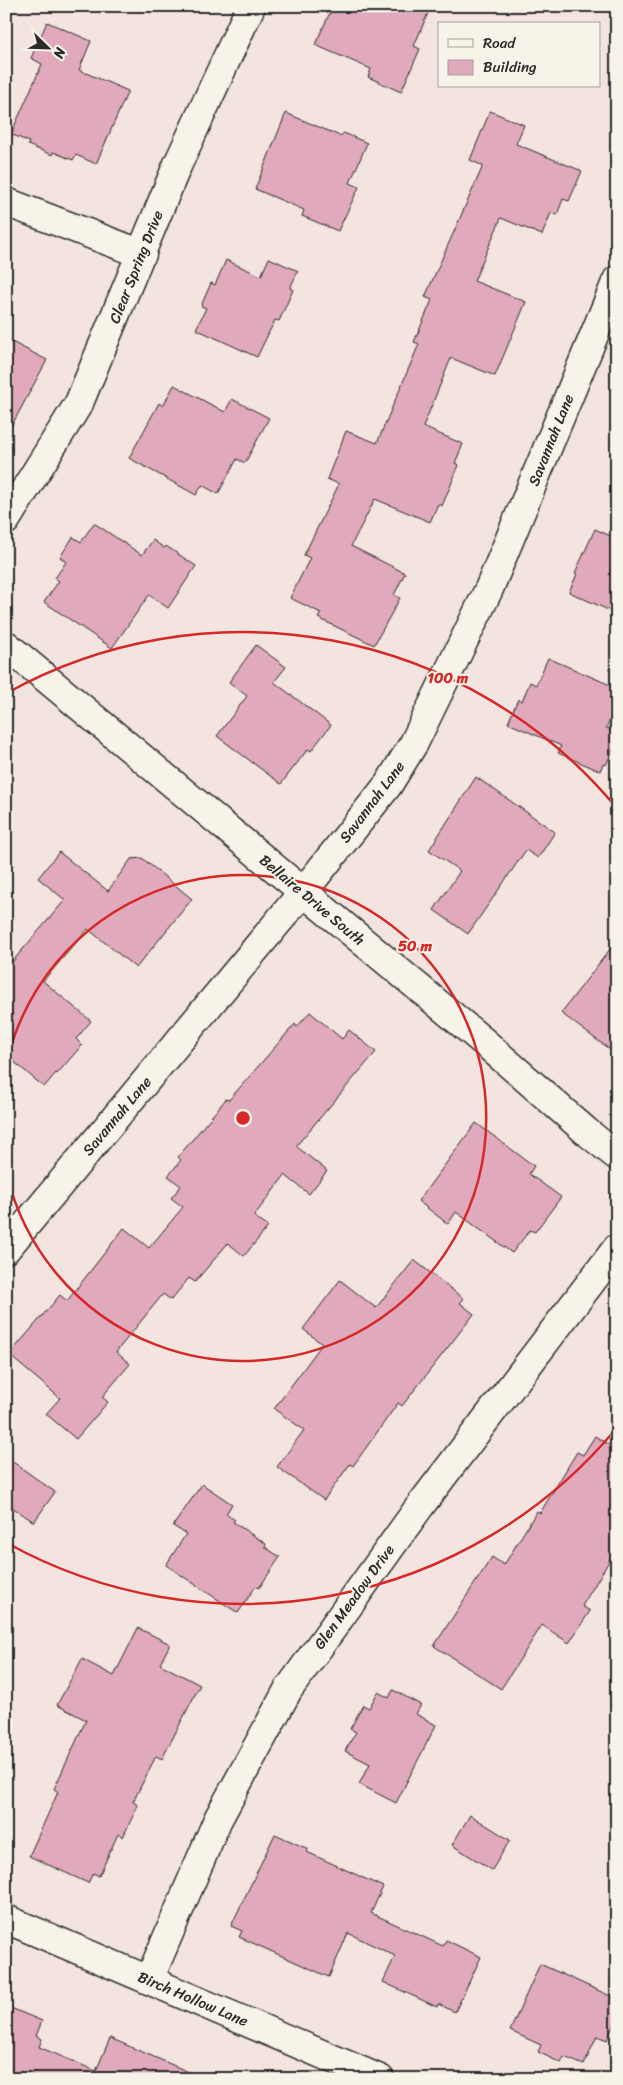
<svg xmlns="http://www.w3.org/2000/svg" width="623" height="2085" font-family="Sriracha,sans-serif">
	<rect width="100%" height="100%" fill="#f3e4df"/>
	<filter id="ink" filterUnits="userSpaceOnUse"><feTurbulence type="fractalNoise" baseFrequency=".02" numOctaves="2"/><feDisplacementMap in="SourceGraphic" scale="10" xChannelSelector="R" yChannelSelector="G"/><feConvolveMatrix kernelMatrix="1 2 1 2 8 2 1 2 1" color-interpolation-filters="sRGB"/></filter>
	<g filter="url(#ink)">
		<g fill="#e1a9bc" stroke="#2b2b2b">
			<path d="M 333,6 L 431,6 L 414,46 L 420,49 L 401,92 L 368,77 L 371,69 L 315,45 Z"/>
			<path d="M 47,22 L 91,41 L 79,70 L 128,91 L 96,164 L 76,155 L 73,160 L 53,152 L 52,155 L 28,145 L 29,142 L 11,134 L 42,64 L 31,58 Z"/>
			<path d="M 490,111 L 524,125 L 516,144 L 582,171 L 569,201 L 563,199 L 557,215 L 551,213 L 542,235 L 501,218 L 474,281 L 526,302 L 495,376 L 451,358 L 423,427 L 463,444 L 455,463 L 459,465 L 442,506 L 438,504 L 430,522 L 375,499 L 351,546 L 405,573 L 394,595 L 400,598 L 374,645 L 318,618 L 321,613 L 290,598 L 310,558 L 304,555 L 339,484 L 327,479 L 346,431 L 377,443 L 419,344 L 414,342 L 432,300 L 425,297 L 483,166 L 470,160 Z"/>
			<path d="M 286,113 L 340,136 L 344,133 L 367,143 L 350,183 L 359,187 L 338,231 L 302,216 L 304,210 L 255,189 Z"/>
			<path d="M 269,258 L 298,271 L 290,288 L 293,290 L 279,321 L 275,320 L 257,357 L 196,329 L 206,308 L 201,306 L 211,283 L 215,285 L 226,260 L 261,276 Z"/>
			<path d="M 6,339 L 47,360 L 6,436 Z"/>
			<path d="M 174,385 L 225,412 L 232,399 L 269,418 L 245,463 L 237,459 L 218,494 L 202,485 L 196,495 L 129,458 L 159,403 L 163,406 Z"/>
			<path d="M 94,523 L 142,555 L 153,540 L 164,548 L 166,546 L 196,566 L 168,608 L 149,595 L 112,648 L 44,602 L 59,581 L 55,578 L 66,562 L 60,557 L 73,537 L 81,542 Z"/>
			<path d="M 595,529 L 617,539 L 617,614 L 569,592 L 577,574 L 575,573 Z"/>
			<path d="M 256,645 L 286,667 L 274,682 L 331,725 L 311,751 L 308,749 L 281,784 L 217,736 L 247,696 L 229,682 Z"/>
			<path d="M 548,658 L 617,688 L 617,704 L 606,728 L 617,732 L 617,741 L 606,765 L 603,764 L 600,771 L 558,753 L 561,746 L 508,723 L 518,699 L 522,701 L 530,682 L 536,685 Z"/>
			<path d="M 476,777 L 555,832 L 538,858 L 526,850 L 468,934 L 434,910 L 460,871 L 429,850 Z"/>
			<path d="M 59,852 L 108,891 L 131,859 L 142,858 L 192,899 L 136,968 L 88,929 L 43,981 L 91,1021 L 76,1039 L 82,1045 L 57,1074 L 56,1073 L 44,1087 L 6,1055 L 6,969 L 65,900 L 38,878 Z"/>
			<path d="M 617,940 L 617,1055 L 561,1013 Z"/>
			<path d="M 310,1012 L 342,1039 L 349,1030 L 376,1052 L 296,1146 L 327,1171 L 309,1194 L 285,1175 L 254,1216 L 268,1227 L 244,1256 L 228,1243 L 195,1282 L 189,1278 L 171,1300 L 163,1294 L 116,1352 L 130,1364 L 102,1397 L 108,1402 L 76,1439 L 46,1414 L 60,1398 L 9,1355 L 60,1295 L 67,1301 L 124,1228 L 149,1248 L 183,1207 L 171,1198 L 181,1186 L 168,1176 L 181,1160 L 178,1157 L 226,1099 L 229,1100 L 295,1024 L 297,1027 Z"/>
			<path d="M 476,1123 L 534,1166 L 529,1174 L 561,1197 L 535,1232 L 530,1230 L 512,1253 L 456,1212 L 448,1224 L 418,1201 Z"/>
			<path d="M 414,1260 L 464,1299 L 460,1303 L 474,1314 L 402,1406 L 398,1403 L 353,1466 L 350,1464 L 324,1500 L 277,1467 L 304,1430 L 274,1409 L 322,1344 L 303,1329 L 340,1280 L 376,1308 Z"/>
			<path d="M 595,1436 L 617,1450 L 617,1548 L 582,1606 L 590,1611 L 569,1643 L 542,1625 L 501,1689 L 434,1646 L 492,1557 L 504,1565 L 537,1511 L 540,1513 L 577,1452 L 583,1455 Z"/>
			<path d="M 6,1457 L 55,1492 L 34,1522 L 6,1503 Z"/>
			<path d="M 202,1484 L 232,1504 L 226,1514 L 235,1520 L 233,1522 L 266,1544 L 265,1547 L 280,1557 L 259,1588 L 256,1586 L 238,1613 L 166,1565 L 186,1534 L 173,1526 Z"/>
			<path d="M 138,1628 L 170,1644 L 160,1664 L 200,1685 L 162,1759 L 156,1756 L 133,1802 L 138,1805 L 123,1837 L 118,1834 L 99,1876 L 93,1873 L 88,1883 L 29,1856 L 58,1792 L 54,1789 L 86,1720 L 57,1705 L 82,1659 L 114,1676 Z"/>
			<path d="M 393,1690 L 421,1705 L 416,1714 L 436,1725 L 396,1803 L 359,1784 L 370,1764 L 345,1751 L 356,1732 L 350,1729 L 363,1705 L 369,1708 L 378,1692 L 389,1698 Z"/>
			<path d="M 470,1815 L 510,1840 L 492,1870 L 452,1845 Z"/>
			<path d="M 275,1834 L 308,1849 L 307,1852 L 383,1887 L 371,1913 L 443,1946 L 446,1940 L 481,1957 L 455,2012 L 438,2004 L 437,2007 L 383,1982 L 395,1956 L 348,1933 L 329,1977 L 239,1937 L 242,1931 L 231,1926 Z"/>
			<path d="M 540,1964 L 617,1999 L 617,2019 L 607,2040 L 597,2036 L 584,2065 L 564,2057 L 561,2063 L 538,2052 L 541,2045 L 510,2031 Z"/>
			<path d="M 6,2006 L 42,2021 L 36,2036 L 42,2039 L 39,2047 L 96,2071 L 110,2038 L 205,2079 L 6,2079 Z"/>
		</g>
		<g fill="none" stroke-linecap="round" stroke-linejoin="round">
			<g stroke="#2b2b2b" stroke-width="31">
				<g id="minor">
					<path d="M 6,202 L 142,254"/>
					<path d="M 6,520 L 79,403 L 177,166 L 251,6"/>
					<path d="M 6,645 L 484,1042 L 587,1132 L 617,1156"/>
					<path d="M 6,1249 L 303,892 L 388,785 L 414,743 L 489,589 L 617,280"/>
					<path d="M 6,1919 L 380,2079"/>
					<path d="M 149,1980 L 218,1819 L 288,1690 L 420,1506 L 617,1248"/>
				</g>
			</g>
			<use href="#minor" stroke="#f7f3e8" stroke-width="28"/>
		</g>
	</g>
	<g fill="none" stroke="#d62828" stroke-width="2.5">
		<path d="M7 1061A243 243 0 1 1 7 1175"/>
		<path d="M615 1430A486 486 0 0 1 7 1543M7 693A486 486 0 0 1 615 806"/>
	</g>
	<g text-anchor="middle" stroke-width="4" stroke-linejoin="round" paint-order="stroke">
		<g font-size="15" fill="#2b2b2b" stroke="#f7f3e8">
			<text transform="translate(136 267) rotate(-68)" y="5">Clear Spring Drive</text>
			<text transform="translate(551 440) rotate(-68)" y="5">Savannah Lane</text>
			<text transform="translate(372 802) rotate(-53)" y="5">Savannah Lane</text>
			<text transform="translate(312 900) rotate(40)" y="5">Bellaire Drive South</text>
			<text transform="translate(117 1116) rotate(-50)" y="5">Savannah Lane</text>
			<text transform="translate(354 1597) rotate(-54)" y="5">Glen Meadow Drive</text>
			<text transform="translate(193 1999) rotate(23)" y="5">Birch Hollow Lane</text>
		</g>
	</g>
	<circle cx="243" cy="1118" r="8" fill="#d62828" stroke="#f7f3e8" stroke-width="2.5"/>
	<g font-size="15" text-anchor="middle" font-weight="bold" fill="#d62828" stroke="#f7f3e8" stroke-width="4" stroke-linejoin="round" paint-order="stroke">
		<text x="448" y="683">100 m</text>
		<text x="415" y="951">50 m</text>
	</g>
	<rect width="623" height="2085" fill="none" stroke="#f7f3e8" stroke-width="25"/>
	<rect x="12" y="12" width="598" height="2060" fill="none" stroke="#2b2b2b" stroke-width="2" filter="url(#ink)"/>
	<rect x="438" y="22" width="162" height="65" fill="#f7f3e8" stroke="#a5a39c"/>
	<rect x="448" y="39" width="25" height="8" fill="#f7f3e8" stroke="#a5a39c"/>
	<text x="483" y="48" font-size="15" fill="#2b2b2b">Road</text>
	<rect x="448" y="60" width="25" height="15" fill="#e1a9bc" stroke="#a5a39c"/>
	<text x="483" y="72" font-size="15" fill="#2b2b2b">Building</text>
	<g transform="translate(48 48) rotate(113)" stroke="#f7f3e8" stroke-width="4" paint-order="stroke">
	<path d="M0-4L9 19L0 12L-9 19Z" fill="#2b2b2b"/>
	<text y="-8" font-size="14" font-weight="bold" text-anchor="middle" fill="#2b2b2b">N</text>
	</g>
</svg>
